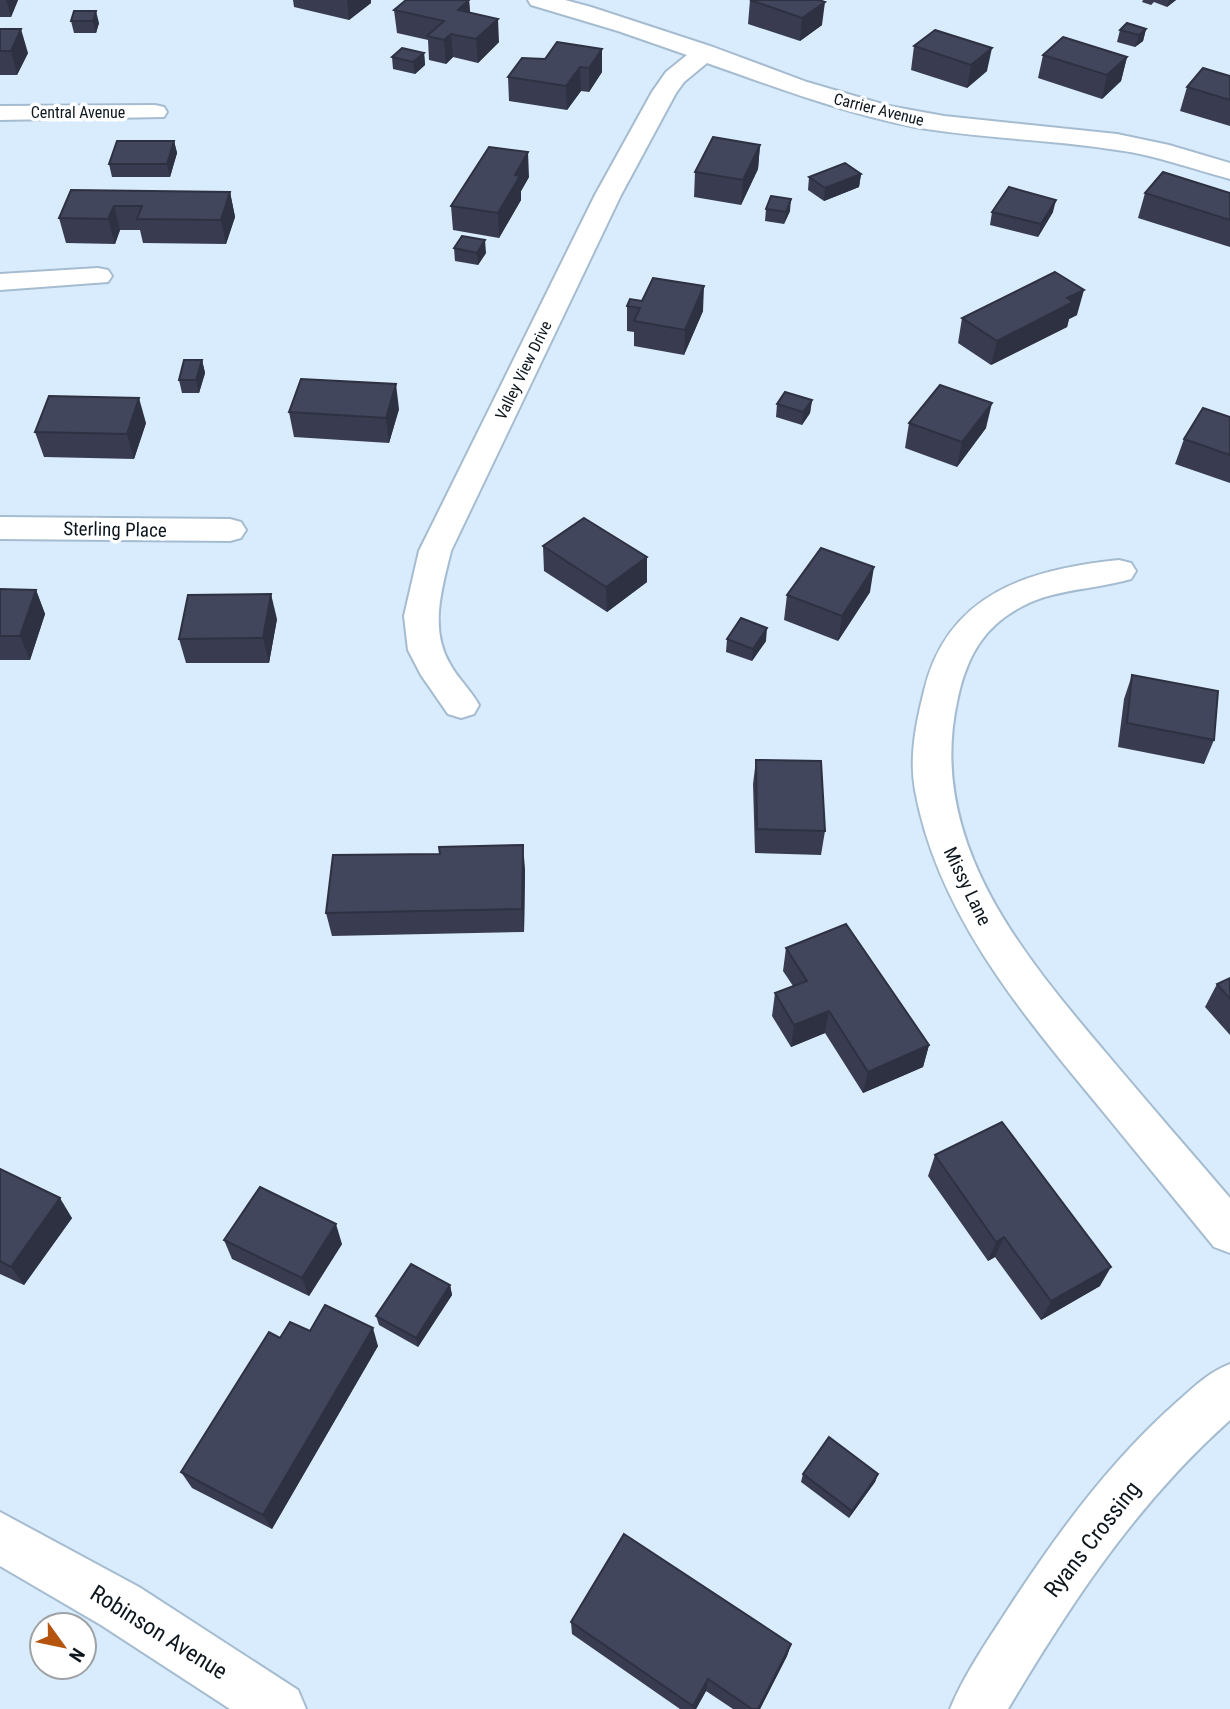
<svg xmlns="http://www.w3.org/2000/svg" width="1230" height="1709" font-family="'Roboto Condensed',sans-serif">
	<rect width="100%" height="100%" fill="#d9ecfd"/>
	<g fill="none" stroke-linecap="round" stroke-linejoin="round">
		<g stroke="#a5bcd0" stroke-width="4">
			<g id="minor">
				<path d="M 528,0 L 565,0 L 591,7 L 713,47 L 807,82 L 889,106 L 944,116 L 1117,134 L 1169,145 L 1230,163 L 1230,179 C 1192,169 1156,155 1117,150 C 1050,139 982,139 915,127 C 844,113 775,87 707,63 L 684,82 L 676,93 L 621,195 L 451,551 C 442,588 429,629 450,664 C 458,679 471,690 479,705 L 474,714 L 461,718 L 448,714 L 421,675 L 408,650 L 404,616 L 419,551 L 595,195 L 652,92 L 666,72 L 687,55 L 618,31 L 531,5 Z"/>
				<path d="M 155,105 L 164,107 L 167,112 L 164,117 L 0,120 L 0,106 Z"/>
				<path d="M 98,268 L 108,270 L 112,276 L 108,282 L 0,290 L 0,274 Z"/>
				<path d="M 0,517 L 230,519 L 241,522 L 246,530 L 241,538 L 230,541 L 0,539 Z"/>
				<path d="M 1119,560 L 1131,563 L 1136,571 L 1131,579 C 1086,592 1046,587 1005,617 C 976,638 964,668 957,702 C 927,841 1022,954 1106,1053 C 1147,1102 1189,1150 1230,1198 L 1230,1253 L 1214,1247 C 1175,1199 1135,1151 1096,1103 C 1020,1011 937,912 915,790 C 909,757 916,723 924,691 C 947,593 1030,569 1119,560 Z"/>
				<path d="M 1230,1364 L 1230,1420 C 1137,1503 1071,1603 1008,1709 L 950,1709 C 964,1675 986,1643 1006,1612 C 1056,1535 1109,1462 1178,1401 C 1195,1386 1209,1372 1230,1364 Z"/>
				<path d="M 0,1512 L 139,1587 L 298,1690 L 306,1709 L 230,1709 L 101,1625 L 0,1566 Z"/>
			</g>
		</g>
		<use href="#minor" fill="#fff" fill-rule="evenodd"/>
	</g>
	<g fill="#393c50">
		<path d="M 0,0 L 18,0 L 11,17 L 0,17 Z"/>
		<path d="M 293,0 L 371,0 L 371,3 L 349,20 L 294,7 Z"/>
		<path d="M 469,0 L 470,13 L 499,42 L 478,63 L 453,57 L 446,64 L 429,60 L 428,40 L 397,33 L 394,10 Z"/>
		<path d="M 750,0 L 819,0 L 822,25 L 800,41 L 748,24 Z"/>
		<path d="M 1143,0 L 1176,0 L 1167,7 L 1154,2 L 1151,5 L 1142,2 Z"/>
		<path d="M 74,11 L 99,23 L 96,33 L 74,33 L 71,21 Z"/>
		<path d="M 0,29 L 28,53 L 17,75 L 0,75 Z"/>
		<path d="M 1146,29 L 1143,41 L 1135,47 L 1117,42 L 1120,30 Z"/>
		<path d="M 935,30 L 987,71 L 967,88 L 911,70 L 914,46 Z"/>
		<path d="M 602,49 L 602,72 L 589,92 L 581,91 L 567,110 L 509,101 L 508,77 L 545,59 Z"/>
		<path d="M 424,53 L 425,65 L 415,74 L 393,69 L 392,57 Z"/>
		<path d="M 1043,55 L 1127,57 L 1121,81 L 1102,99 L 1038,78 Z"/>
		<path d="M 1230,76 L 1230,126 L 1180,111 L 1187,87 Z"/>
		<path d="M 174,141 L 177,153 L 170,177 L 112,177 L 109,164 Z"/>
		<path d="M 760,145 L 758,169 L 741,205 L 694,197 L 695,172 Z"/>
		<path d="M 861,174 L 859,187 L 824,201 L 808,190 L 809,177 Z"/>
		<path d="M 529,177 L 521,191 L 521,200 L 499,238 L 453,230 L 451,206 Z"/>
		<path d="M 71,190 L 230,192 L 235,217 L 226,244 L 143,243 L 140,230 L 120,230 L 115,244 L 66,243 L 59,218 Z"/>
		<path d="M 1145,193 L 1230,193 L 1230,247 L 1138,218 Z"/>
		<path d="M 766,209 L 790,211 L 784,224 L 765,221 Z"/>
		<path d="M 992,212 L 1053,212 L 1038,237 L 990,225 Z"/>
		<path d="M 454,248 L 486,253 L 478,265 L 455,261 Z"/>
		<path d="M 627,306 L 703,311 L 684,355 L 634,346 L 634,332 L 627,331 Z"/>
		<path d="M 1077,315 L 1069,319 L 1067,327 L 991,365 L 958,343 L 962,318 Z"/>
		<path d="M 202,360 L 205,373 L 199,393 L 182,393 L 179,380 Z"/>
		<path d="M 812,400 L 810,413 L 802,425 L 776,417 L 777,404 Z"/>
		<path d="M 399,409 L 389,443 L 294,437 L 289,412 Z"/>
		<path d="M 1230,417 L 1230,483 L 1175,464 L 1184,439 Z"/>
		<path d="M 146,423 L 134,459 L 44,457 L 35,432 Z"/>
		<path d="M 909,423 L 986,428 L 957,467 L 905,448 Z"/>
		<path d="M 543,546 L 647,557 L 647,582 L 607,612 L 544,571 Z"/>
		<path d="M 0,589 L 36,590 L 45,614 L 30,660 L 0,660 Z"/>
		<path d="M 870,592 L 838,641 L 784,620 L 787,595 Z"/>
		<path d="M 277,619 L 269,663 L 186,663 L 179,639 Z"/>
		<path d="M 727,639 L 766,641 L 752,661 L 726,652 Z"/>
		<path d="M 1132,675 L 1214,740 L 1204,764 L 1118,747 L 1124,699 Z"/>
		<path d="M 756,760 L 825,831 L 821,855 L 755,853 L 753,784 Z"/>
		<path d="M 525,869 L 524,932 L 332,936 L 326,913 Z"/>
		<path d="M 786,948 L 929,1045 L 923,1067 L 863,1093 L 825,1033 L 791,1047 L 772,1016 L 775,993 L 793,986 L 783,971 Z"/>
		<path d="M 1230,978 L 1230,1035 L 1205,1007 L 1217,984 Z"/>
		<path d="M 935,1155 L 1100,1286 L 1041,1320 L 995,1257 L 988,1261 L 928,1176 Z"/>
		<path d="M 0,1169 L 72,1218 L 24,1285 L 0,1274 Z"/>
		<path d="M 224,1240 L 342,1244 L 309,1296 L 232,1259 Z"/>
		<path d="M 450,1285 L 452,1295 L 418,1347 L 379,1325 L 376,1316 Z"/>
		<path d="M 310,1331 L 378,1346 L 272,1529 L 192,1488 L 181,1472 L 280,1338 Z"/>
		<path d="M 803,1474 L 878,1474 L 875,1482 L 849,1518 L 801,1482 Z"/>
		<path d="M 571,1622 L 791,1644 L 787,1656 L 760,1709 L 733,1709 L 706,1691 L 696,1709 L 680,1709 L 572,1634 Z"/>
	</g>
	<g fill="#2e3141">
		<path d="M 6,0 L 18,0 L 11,17 Z"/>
		<path d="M 347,0 L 371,0 L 371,3 L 349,20 Z"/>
		<path d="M 469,0 L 471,23 L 458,10 Z"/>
		<path d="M 1169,0 L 1176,0 L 1167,7 Z"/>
		<path d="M 825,2 L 822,25 L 800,41 L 802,18 Z"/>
		<path d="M 96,11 L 99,23 L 96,33 L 93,21 Z"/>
		<path d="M 498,19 L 499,42 L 478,63 L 476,39 Z"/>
		<path d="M 21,29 L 28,53 L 17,75 L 11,51 Z"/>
		<path d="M 1146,29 L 1143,41 L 1135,47 L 1139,35 Z"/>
		<path d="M 451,34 L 453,57 L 446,64 L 444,40 Z"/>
		<path d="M 992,48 L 987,71 L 967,88 L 971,65 Z"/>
		<path d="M 602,49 L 602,72 L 589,92 L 589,68 Z"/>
		<path d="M 424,53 L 425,65 L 415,74 L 413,62 Z"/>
		<path d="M 1127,57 L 1121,81 L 1102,99 L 1107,75 Z"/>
		<path d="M 580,67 L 581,91 L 567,110 L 566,86 Z"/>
		<path d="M 174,141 L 177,153 L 170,177 L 167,164 Z"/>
		<path d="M 760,145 L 758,169 L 741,205 L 743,180 Z"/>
		<path d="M 528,152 L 529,177 L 521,191 L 521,200 L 499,238 L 498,213 L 515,175 Z"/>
		<path d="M 861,174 L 859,187 L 824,201 L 825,188 Z"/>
		<path d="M 230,192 L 235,217 L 226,244 L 221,220 Z"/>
		<path d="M 791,199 L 790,211 L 784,224 L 786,212 Z"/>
		<path d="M 1056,200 L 1053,212 L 1038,237 L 1041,224 Z"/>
		<path d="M 114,206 L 120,230 L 115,244 L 108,219 Z"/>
		<path d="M 485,240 L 486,253 L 478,265 L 477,253 Z"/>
		<path d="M 704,286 L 703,311 L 684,355 L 685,330 Z"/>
		<path d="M 1084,290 L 1077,315 L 1069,319 L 1067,327 L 991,365 L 997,341 L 1067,298 Z"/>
		<path d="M 202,360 L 205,373 L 199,393 L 196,380 Z"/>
		<path d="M 396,384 L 399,409 L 389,443 L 386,418 Z"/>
		<path d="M 139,398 L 146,423 L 134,459 L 127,434 Z"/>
		<path d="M 812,400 L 810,413 L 802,425 L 803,412 Z"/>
		<path d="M 992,403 L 986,428 L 957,467 L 962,442 Z"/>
		<path d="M 647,557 L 647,582 L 607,612 L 606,587 Z"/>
		<path d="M 874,567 L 870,592 L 838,641 L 842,616 Z"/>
		<path d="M 36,590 L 45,614 L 30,660 L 20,636 Z"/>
		<path d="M 271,594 L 277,619 L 269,663 L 263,638 Z"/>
		<path d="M 767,628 L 766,641 L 752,661 L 753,649 Z"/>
		<path d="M 523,845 L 525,869 L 524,932 L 522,909 Z"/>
		<path d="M 829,1011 L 825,1033 L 791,1047 L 794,1025 Z"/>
		<path d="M 929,1045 L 923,1067 L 863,1093 L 868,1072 Z"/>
		<path d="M 60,1198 L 72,1218 L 24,1285 L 11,1267 Z"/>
		<path d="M 336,1224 L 342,1244 L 309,1296 L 302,1278 Z"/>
		<path d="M 1004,1237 L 995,1257 L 988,1261 L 996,1242 Z"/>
		<path d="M 1111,1267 L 1100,1286 L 1041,1320 L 1051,1301 Z"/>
		<path d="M 450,1285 L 452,1295 L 418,1347 L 416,1338 Z"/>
		<path d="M 373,1328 L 378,1346 L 272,1529 L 263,1515 Z"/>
		<path d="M 878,1474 L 875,1482 L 849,1518 L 852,1511 Z"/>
		<path d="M 791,1644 L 787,1656 L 760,1709 L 758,1709 Z"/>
		<path d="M 708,1679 L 706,1691 L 696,1709 L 693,1709 Z"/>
	</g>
	<g fill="#42465d" stroke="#2e3141" stroke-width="2">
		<path d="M 406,0 L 469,0 L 458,10 L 498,19 L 476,39 L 451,34 L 444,40 L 427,36 L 444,21 L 394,10 Z"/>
		<path d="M 750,0 L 819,0 L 825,2 L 802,18 Z"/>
		<path d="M 74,11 L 96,11 L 93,21 L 71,21 Z"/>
		<path d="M 1127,23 L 1146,29 L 1139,35 L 1120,30 Z"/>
		<path d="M 0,29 L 21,29 L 11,51 L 0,51 Z"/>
		<path d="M 935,30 L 992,48 L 971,65 L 914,46 Z"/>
		<path d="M 1063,37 L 1127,57 L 1107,75 L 1043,55 Z"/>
		<path d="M 557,42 L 602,49 L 589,68 L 580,67 L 566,86 L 508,77 L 522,58 L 545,59 Z"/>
		<path d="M 402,48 L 424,53 L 413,62 L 392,57 Z"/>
		<path d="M 1203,68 L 1230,76 L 1230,100 L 1187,87 Z"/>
		<path d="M 713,137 L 760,145 L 743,180 L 695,172 Z"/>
		<path d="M 117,141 L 174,141 L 167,164 L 109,164 Z"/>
		<path d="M 489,147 L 528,152 L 515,175 L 520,176 L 498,213 L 451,206 Z"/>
		<path d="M 845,163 L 861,174 L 825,188 L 809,177 Z"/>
		<path d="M 1163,172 L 1230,193 L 1230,220 L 1145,193 Z"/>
		<path d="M 1009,187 L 1056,200 L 1041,224 L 992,212 Z"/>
		<path d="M 71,190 L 230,192 L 221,220 L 137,219 L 142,206 L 114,206 L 108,219 L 59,218 Z"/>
		<path d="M 771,196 L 791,199 L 786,212 L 766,209 Z"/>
		<path d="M 462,236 L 485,240 L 477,253 L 454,248 Z"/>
		<path d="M 1055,272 L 1084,290 L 1067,298 L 1073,302 L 997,341 L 962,318 Z"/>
		<path d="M 653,278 L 704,286 L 685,330 L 634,321 L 640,308 L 627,306 L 630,299 L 642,301 Z"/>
		<path d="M 184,360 L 202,360 L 196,380 L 179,380 Z"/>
		<path d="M 301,379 L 396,384 L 386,418 L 289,412 Z"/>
		<path d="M 940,385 L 992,403 L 962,442 L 909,423 Z"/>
		<path d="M 785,392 L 812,400 L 803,412 L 777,404 Z"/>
		<path d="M 49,396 L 139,398 L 127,434 L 35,432 Z"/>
		<path d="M 1203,408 L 1230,417 L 1230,455 L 1184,439 Z"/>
		<path d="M 584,518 L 647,557 L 606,587 L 543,546 Z"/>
		<path d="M 821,548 L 874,567 L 842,616 L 787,595 Z"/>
		<path d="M 0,589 L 36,590 L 20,636 L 0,636 Z"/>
		<path d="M 271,594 L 263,638 L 179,639 L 188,595 Z"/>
		<path d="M 741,618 L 767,628 L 753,649 L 727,639 Z"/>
		<path d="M 1132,675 L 1218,691 L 1214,740 L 1127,723 Z"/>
		<path d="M 756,760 L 821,761 L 825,831 L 757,829 Z"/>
		<path d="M 523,845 L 522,909 L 326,913 L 333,855 L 440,854 L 439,847 Z"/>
		<path d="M 846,924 L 929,1045 L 868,1072 L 829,1011 L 794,1025 L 775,993 L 807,981 L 786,948 Z"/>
		<path d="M 1230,978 L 1230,999 L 1217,984 Z"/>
		<path d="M 1002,1122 L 1111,1267 L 1051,1301 L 1004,1237 L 996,1242 L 935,1155 Z"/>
		<path d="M 0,1169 L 60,1198 L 11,1267 L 0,1261 Z"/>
		<path d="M 260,1187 L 336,1224 L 302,1278 L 224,1240 Z"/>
		<path d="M 411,1264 L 450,1285 L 416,1338 L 376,1316 Z"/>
		<path d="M 325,1305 L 373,1328 L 263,1515 L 181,1472 L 269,1332 L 280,1338 L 290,1322 L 310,1331 Z"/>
		<path d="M 829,1437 L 878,1474 L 852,1511 L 803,1474 Z"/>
		<path d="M 624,1534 L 791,1644 L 758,1709 L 752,1709 L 708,1679 L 693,1706 L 571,1622 Z"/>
	</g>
	<g text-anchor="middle" stroke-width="7" stroke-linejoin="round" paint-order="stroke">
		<g font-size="16" fill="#0d161d" stroke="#fff">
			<text transform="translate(879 109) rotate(14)" y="6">Carrier Avenue</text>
			<text x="78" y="118">Central Avenue</text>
			<text transform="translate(523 370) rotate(-64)" y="6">Valley View Drive</text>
		</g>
		<g font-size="19" fill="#0d161d" stroke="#fff">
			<text transform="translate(115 529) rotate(1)" y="7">Sterling Place</text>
			<text transform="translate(968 886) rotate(64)" y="7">Missy Lane</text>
		</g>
		<g font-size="23" fill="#0d161d" stroke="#fff">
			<text transform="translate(1092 1539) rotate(-52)" y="8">Ryans Crossing</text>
			<text transform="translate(159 1632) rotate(32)" y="8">Robinson Avenue</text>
		</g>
	</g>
	<g transform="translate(63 1646) rotate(123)"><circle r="33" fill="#ffffff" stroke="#9ea2a5" stroke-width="2"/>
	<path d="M0-5L12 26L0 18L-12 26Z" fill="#b4540f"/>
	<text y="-10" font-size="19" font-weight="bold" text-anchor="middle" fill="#0d161d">N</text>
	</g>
</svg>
